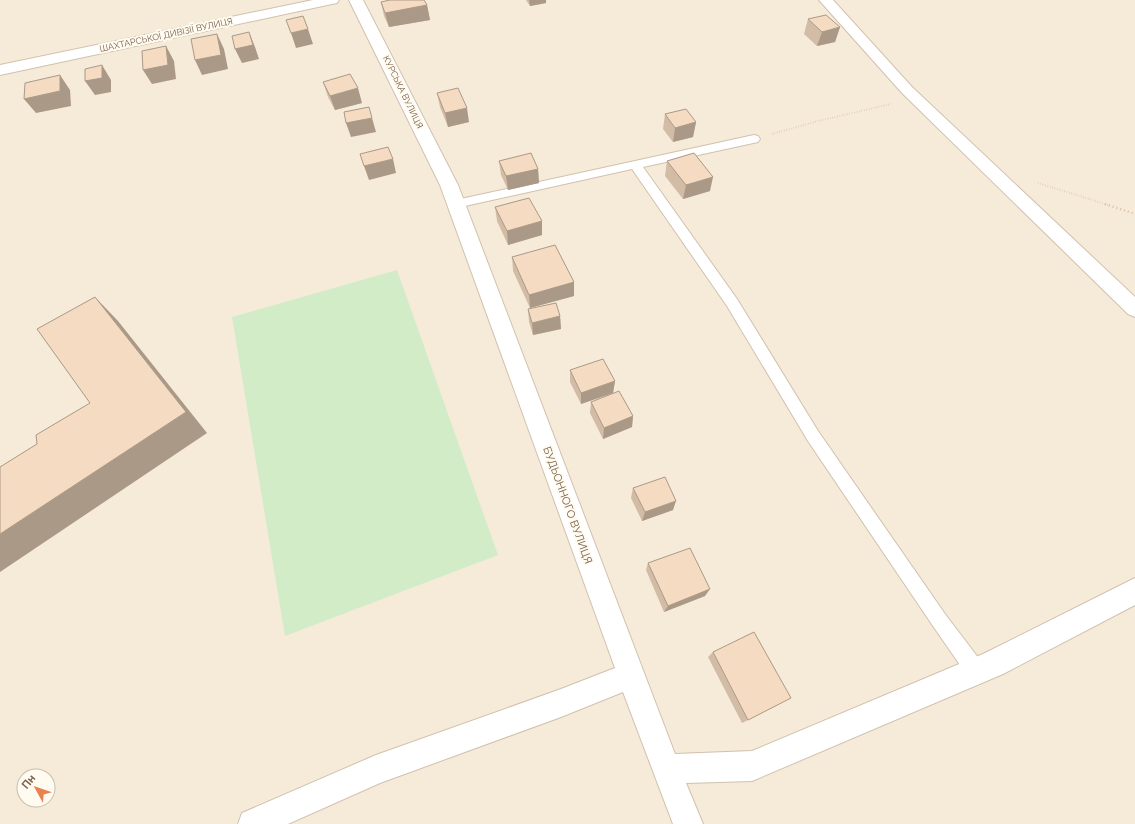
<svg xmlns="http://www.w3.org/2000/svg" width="1135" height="824" font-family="Raleway,sans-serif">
	<rect width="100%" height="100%" fill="#fdf8ea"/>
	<path fill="#f5ebd8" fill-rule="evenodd" d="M 0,0 L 1135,0 L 1135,824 L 0,824 ZM 24,776 L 48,776 L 48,800 L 24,800 Z"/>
	<path fill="#d2ecc7" d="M 397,270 L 498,555 L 285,636 L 232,317 Z"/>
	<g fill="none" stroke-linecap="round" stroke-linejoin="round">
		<g stroke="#d1c1ae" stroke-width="2">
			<path id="lane" d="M 754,135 L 758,136 L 760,139 L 758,142 L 643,167 L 737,299 L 818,431 L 945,614 L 983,664 L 985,671 L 983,678 L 976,680 L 969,678 L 933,626 L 808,441 L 727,306 L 632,169 L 456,208 L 452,207 L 450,204 L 452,201 L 456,200 Z"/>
		</g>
		<g stroke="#d1c1ae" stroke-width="2">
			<g id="street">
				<path d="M 313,0 L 339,0 L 337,3 L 332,4 L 0,75 L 0,65 Z"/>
				<path d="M 349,0 L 363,0 L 458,185 L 675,754 L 752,751 L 983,654 L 1135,578 L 1135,605 L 1003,674 L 752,781 L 686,783 L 703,824 L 673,824 L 623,692 L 561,717 L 380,783 L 288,824 L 238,824 L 242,813 L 376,755 L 561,689 L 615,668 L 440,185 Z"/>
				<path d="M 819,0 L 833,0 L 912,87 L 1135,297 L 1135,317 L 1128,314 L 902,93 Z"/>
			</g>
		</g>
		<g stroke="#dabea3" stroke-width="2" stroke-dasharray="0.5 2" stroke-linecap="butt">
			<path d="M 772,134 L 818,121 L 891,104"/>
			<path d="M 1038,183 L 1108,205"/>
		</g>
		<path stroke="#dabea3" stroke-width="2.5" stroke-dasharray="1 3" stroke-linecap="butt" d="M 1105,204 L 1135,214"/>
		<use href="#lane" fill="#fff" fill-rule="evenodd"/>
		<use href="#street" fill="#fff" fill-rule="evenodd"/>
	</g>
	<g fill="#d2bca6">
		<path d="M 526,0 L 546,0 L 546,3 L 530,6 Z"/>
		<path d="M 381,2 L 427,5 L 430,20 L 389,27 L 384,16 Z"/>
		<path d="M 808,19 L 840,27 L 835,42 L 817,46 L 804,34 Z"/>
		<path d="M 323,82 L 362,103 L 335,110 L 328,97 Z"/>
		<path d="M 437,93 L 469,122 L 448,127 L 440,107 Z"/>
		<path d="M 665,114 L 696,122 L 693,137 L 673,142 L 663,129 Z"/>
		<path d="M 499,161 L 538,169 L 539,183 L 508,190 L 501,175 Z"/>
		<path d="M 667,161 L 710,191 L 683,199 L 665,176 Z"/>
		<path d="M 495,207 L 542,221 L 542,235 L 508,245 L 497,221 Z"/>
		<path d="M 512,257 L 574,296 L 530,308 L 513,271 Z"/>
		<path d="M 528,309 L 560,316 L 561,329 L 533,335 L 529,322 Z"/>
		<path d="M 570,370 L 615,381 L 613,393 L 581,404 L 570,382 Z"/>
		<path d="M 591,402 L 633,416 L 632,427 L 603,439 L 590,413 Z"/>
		<path d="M 633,488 L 673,510 L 642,521 L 631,498 Z"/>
		<path d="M 648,563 L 705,596 L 664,612 L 646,570 Z"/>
		<path d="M 713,652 L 748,720 L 742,723 L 708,657 Z"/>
	</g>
	<g fill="#ab9987">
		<path d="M 529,0 L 546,0 L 546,3 L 530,6 Z"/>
		<path d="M 427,5 L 430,20 L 389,27 L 385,13 Z"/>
		<path d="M 840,27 L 835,42 L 817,46 L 822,32 Z"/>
		<path d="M 308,29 L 313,44 L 296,48 L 291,33 Z"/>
		<path d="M 249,32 L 255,47 L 259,59 L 242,63 L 235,49 Z"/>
		<path d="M 217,34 L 224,49 L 228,69 L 202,75 L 195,60 Z"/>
		<path d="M 166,46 L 174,61 L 176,79 L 152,84 L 143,70 Z"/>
		<path d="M 102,65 L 111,80 L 111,92 L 95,95 L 85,81 Z"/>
		<path d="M 60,75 L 70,90 L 71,106 L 36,113 L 24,99 Z"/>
		<path d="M 358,88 L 362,103 L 335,110 L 330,96 Z"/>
		<path d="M 467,108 L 469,122 L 448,127 L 445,113 Z"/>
		<path d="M 372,118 L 376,132 L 351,137 L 346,123 Z"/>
		<path d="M 696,122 L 693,137 L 673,142 L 675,128 Z"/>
		<path d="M 393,159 L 396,173 L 369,180 L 364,166 Z"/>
		<path d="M 538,169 L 539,183 L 508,190 L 506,176 Z"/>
		<path d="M 713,177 L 710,191 L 683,199 L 686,185 Z"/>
		<path d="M 542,221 L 542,235 L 508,245 L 507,231 Z"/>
		<path d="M 574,282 L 574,296 L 530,308 L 529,295 Z"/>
		<path d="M 95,297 L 118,321 L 207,433 L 0,572 L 0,534 L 186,412 Z"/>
		<path d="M 560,316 L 561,329 L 533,335 L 532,323 Z"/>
		<path d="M 615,381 L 613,393 L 581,404 L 581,393 Z"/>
		<path d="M 633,416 L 632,427 L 603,439 L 604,428 Z"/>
		<path d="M 676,501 L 673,510 L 642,521 L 645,512 Z"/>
		<path d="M 710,589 L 705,596 L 664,612 L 668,606 Z"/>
	</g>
	<g fill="#f4dbc1" stroke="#ab9987">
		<path d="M 390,0 L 424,0 L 427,5 L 385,13 L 381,2 Z"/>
		<path d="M 826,15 L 840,27 L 822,32 L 808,19 Z"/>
		<path d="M 303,16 L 308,29 L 291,33 L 286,20 Z"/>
		<path d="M 249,32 L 253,45 L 235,49 L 232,36 Z"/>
		<path d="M 217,34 L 221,55 L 195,60 L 191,39 Z"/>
		<path d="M 166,46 L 168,65 L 143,70 L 142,51 Z"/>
		<path d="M 102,65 L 102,78 L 85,81 L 85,69 Z"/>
		<path d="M 350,74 L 358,88 L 330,96 L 323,82 Z"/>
		<path d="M 60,75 L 60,91 L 24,99 L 25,83 Z"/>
		<path d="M 458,88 L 467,108 L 445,113 L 437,93 Z"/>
		<path d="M 369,107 L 372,118 L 346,123 L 344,112 Z"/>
		<path d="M 686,109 L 696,122 L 675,128 L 665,114 Z"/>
		<path d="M 388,147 L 393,159 L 364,166 L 360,154 Z"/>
		<path d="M 531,153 L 538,169 L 506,176 L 499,161 Z"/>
		<path d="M 694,153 L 713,177 L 686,185 L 667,161 Z"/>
		<path d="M 529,198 L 542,221 L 507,231 L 495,207 Z"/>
		<path d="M 555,245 L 574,282 L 529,295 L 512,257 Z"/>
		<path d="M 95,297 L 186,412 L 0,534 L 0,467 L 37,444 L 36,435 L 90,403 L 37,329 Z"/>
		<path d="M 556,303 L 560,316 L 532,323 L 528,309 Z"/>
		<path d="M 603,359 L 615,381 L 581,393 L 570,370 Z"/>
		<path d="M 619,391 L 633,416 L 604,428 L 591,402 Z"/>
		<path d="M 665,477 L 676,501 L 645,512 L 633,488 Z"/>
		<path d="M 690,548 L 710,589 L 668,606 L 648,563 Z"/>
		<path d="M 754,632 L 791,698 L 748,720 L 713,652 Z"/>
	</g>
	<g text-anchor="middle" stroke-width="4" stroke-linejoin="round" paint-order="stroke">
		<g font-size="9" fill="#7a614b" stroke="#fffbf1">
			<text transform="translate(166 35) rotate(-12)" y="3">ШАХТАРСЬКОЇ ДИВІЗІЇ ВУЛИЦЯ</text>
			<text transform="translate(403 92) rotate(64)" y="3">КУРСЬКА ВУЛИЦЯ</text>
		</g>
		<g font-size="11" fill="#7a614b" stroke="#fffbf1">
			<text transform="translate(568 505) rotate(70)" y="4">БУДЬОННОГО ВУЛИЦЯ</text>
		</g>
	</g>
	<g transform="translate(36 788) rotate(310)"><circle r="19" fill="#fffbf1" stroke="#cabdaf"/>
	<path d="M0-3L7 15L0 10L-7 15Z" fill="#ea824d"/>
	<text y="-6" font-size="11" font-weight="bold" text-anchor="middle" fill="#7a614b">Пн</text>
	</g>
</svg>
